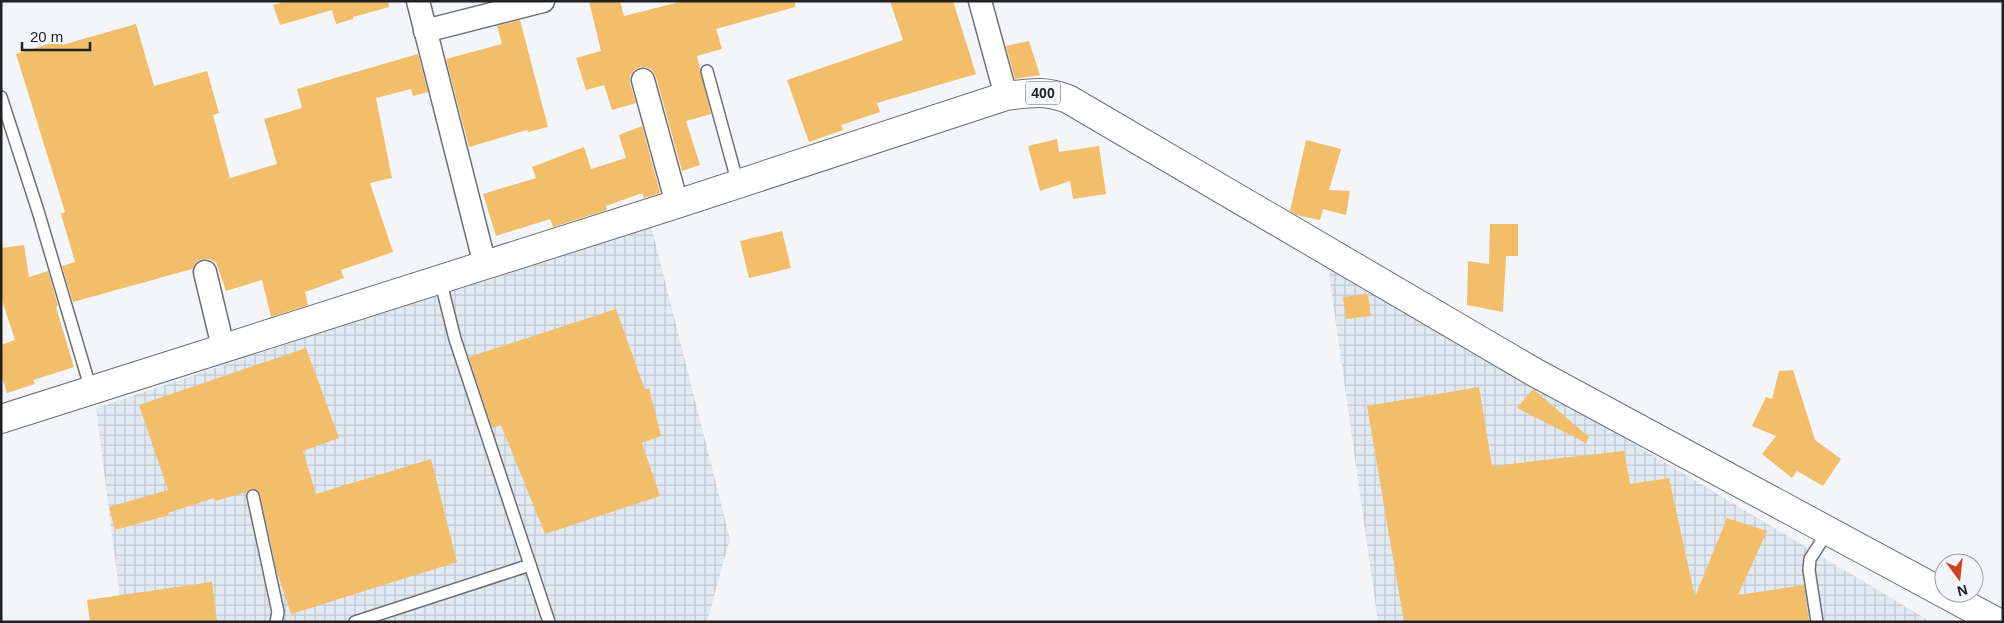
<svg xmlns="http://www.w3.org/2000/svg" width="2004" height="623" font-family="Arial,sans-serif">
	<defs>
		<pattern id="industrial-grid" width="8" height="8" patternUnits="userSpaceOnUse" patternTransform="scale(1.25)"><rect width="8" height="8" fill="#e1e9f3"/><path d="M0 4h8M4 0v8" fill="none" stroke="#c1c8d0"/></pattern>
	</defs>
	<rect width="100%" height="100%" fill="#f3f5f9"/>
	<g fill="url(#industrial-grid)">
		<path d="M 650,222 L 730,539 L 707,622 L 123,622 L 96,408 Z"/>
		<path d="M 1327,260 L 1931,622 L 1378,622 Z"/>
	</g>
	<g fill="#f2be69">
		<path d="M 285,1 L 388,1 L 389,7 L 353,17 L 353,19 L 336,24 L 332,10 L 280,25 L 273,5 Z"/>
		<path d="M 589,1 L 620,1 L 624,16 L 684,1 L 795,1 L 795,7 L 716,29 L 722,49 L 697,56 L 711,114 L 686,121 L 700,165 L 682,171 L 656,77 L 652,70 L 646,67 L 640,67 L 634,70 L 630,76 L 630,83 L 636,103 L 612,110 L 604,85 L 586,90 L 576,58 L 601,51 Z"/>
		<path d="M 890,1 L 953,1 L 976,74 L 877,103 L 880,112 L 841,125 L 843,130 L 809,142 L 787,80 L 903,40 Z"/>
		<path d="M 520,20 L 548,127 L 528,132 L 527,130 L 469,147 L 446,59 L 502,44 L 497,26 Z"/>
		<path d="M 136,24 L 154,86 L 207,71 L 219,113 L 213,115 L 230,178 L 277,164 L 264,119 L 302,108 L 297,89 L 418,54 L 428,92 L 413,96 L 411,89 L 376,98 L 392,178 L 370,183 L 393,252 L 341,270 L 344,278 L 305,292 L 308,305 L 271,317 L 262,280 L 226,291 L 216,262 L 208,259 L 201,259 L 196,262 L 192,269 L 73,302 L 62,266 L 75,262 L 61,214 L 65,212 L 16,54 L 61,40 L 62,45 Z"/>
		<path d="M 1029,41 L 1040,75 L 1015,79 L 1006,46 Z"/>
		<path d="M 642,126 L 660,193 L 644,198 L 642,193 L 606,206 L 607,210 L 553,227 L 550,219 L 496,236 L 483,194 L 536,178 L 532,167 L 584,147 L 591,169 L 626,158 L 619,135 Z"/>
		<path d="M 1057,139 L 1059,152 L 1099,146 L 1106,194 L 1073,199 L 1070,181 L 1040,191 L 1028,146 Z"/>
		<path d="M 1306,140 L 1341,149 L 1329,190 L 1350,191 L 1346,215 L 1323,209 L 1320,220 L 1296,215 L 1290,211 Z"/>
		<path d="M 1490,224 L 1518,224 L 1518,256 L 1506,256 L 1503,312 L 1467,305 L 1468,261 L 1489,264 Z"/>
		<path d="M 782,231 L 791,268 L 749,278 L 740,241 Z"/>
		<path d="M 24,245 L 29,277 L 48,271 L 58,306 L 56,307 L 74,367 L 33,380 L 35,384 L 7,393 L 1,374 L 1,345 L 15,340 L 1,297 L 1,248 Z"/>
		<path d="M 1368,294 L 1371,316 L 1346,319 L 1343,297 Z"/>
		<path d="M 616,309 L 645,390 L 649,388 L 661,436 L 642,443 L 660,496 L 545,534 L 501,425 L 492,428 L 469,357 Z"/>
		<path d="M 306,348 L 339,438 L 303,451 L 316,494 L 431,459 L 457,562 L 291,614 L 277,572 L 260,494 L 256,489 L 251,489 L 247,492 L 215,501 L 214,498 L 168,513 L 169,515 L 115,530 L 109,507 L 168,490 L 139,405 Z"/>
		<path d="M 1793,370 L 1815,440 L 1841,459 L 1823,486 L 1797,471 L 1792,478 L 1762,454 L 1776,436 L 1752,426 L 1766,397 L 1772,399 L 1779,371 Z"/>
		<path d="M 1479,387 L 1492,466 L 1624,451 L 1630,484 L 1669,478 L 1695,597 L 1727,518 L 1767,531 L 1738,595 L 1804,585 L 1809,622 L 1404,622 L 1367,406 Z"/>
		<path d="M 1533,389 L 1589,437 L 1586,443 L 1517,408 Z"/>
		<path d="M 212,582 L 217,622 L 90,622 L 87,600 Z"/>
	</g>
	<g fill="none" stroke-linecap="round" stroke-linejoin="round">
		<g stroke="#6d7073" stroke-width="14">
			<g id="service">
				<path d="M 707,71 L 738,184"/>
				<path d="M 1,97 L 38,211 L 91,390"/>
				<path d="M 440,279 L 455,339 L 549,622"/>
				<path d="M 253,496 L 278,612 L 276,622"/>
				<path d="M 355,622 L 530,565"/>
				<path d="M 1817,622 L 1809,570 L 1810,559 L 1828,531"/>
			</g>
		</g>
		<g stroke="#6d7073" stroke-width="25">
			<g id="minor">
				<path d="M 418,1 L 485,265"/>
				<path d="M 980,1 L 1006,96"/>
				<path d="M 425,31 L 543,1"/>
				<path d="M 643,80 L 677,204"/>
				<path d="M 205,272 L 223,347"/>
			</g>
		</g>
		<g stroke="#6d7073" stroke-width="30">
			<path id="primary" d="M 1,419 L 677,204 L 1006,96 C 1031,93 1044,90 1068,99 L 1534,372 L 1997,622"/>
		</g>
		<use href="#service" stroke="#fff" stroke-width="11"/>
		<use href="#minor" stroke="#fff" stroke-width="22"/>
		<use href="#primary" stroke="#fff" stroke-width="28"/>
	</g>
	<g text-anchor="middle" stroke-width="4" stroke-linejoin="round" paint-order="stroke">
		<rect fill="#f3f5f9" stroke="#5f6162" stroke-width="1" x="1025.5" y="81.5" width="35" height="23" rx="4"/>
		<g font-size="14" font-weight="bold" fill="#202122">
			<text x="1043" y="98">400</text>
		</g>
	</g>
	<rect width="2004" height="623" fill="none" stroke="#202122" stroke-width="5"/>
	<g transform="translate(1959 578) rotate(165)"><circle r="24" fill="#f3f5f9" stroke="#9fa0a3"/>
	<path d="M0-4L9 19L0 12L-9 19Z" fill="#ce451d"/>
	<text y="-8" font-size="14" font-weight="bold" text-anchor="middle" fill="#202122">N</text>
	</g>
	<path d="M22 42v8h68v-8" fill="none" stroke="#202122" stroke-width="2.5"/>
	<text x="30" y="42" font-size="15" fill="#202122" stroke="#f3f5f9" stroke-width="4" paint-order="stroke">20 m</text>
</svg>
